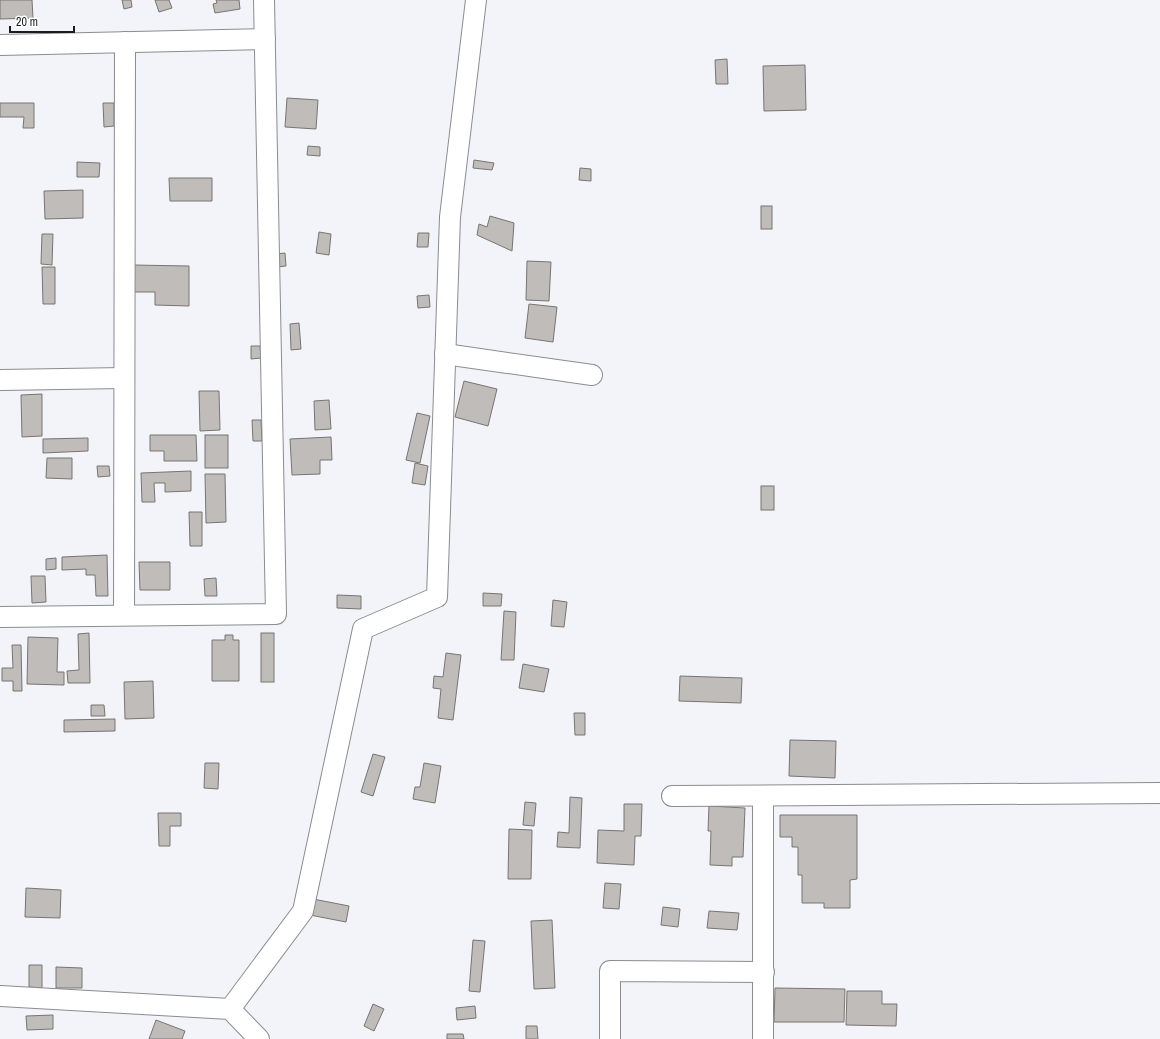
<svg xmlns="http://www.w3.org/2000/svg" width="1160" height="1039" font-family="'Archivo Narrow',sans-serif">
	<rect width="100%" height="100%" fill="#f3f4f9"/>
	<g fill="#bfbcb9" stroke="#787471">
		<path d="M 0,0 L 32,0 L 33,18 L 0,19 Z"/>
		<path d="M 122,0 L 131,0 L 132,7 L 124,9 Z"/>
		<path d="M 155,0 L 169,0 L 172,8 L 159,12 Z"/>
		<path d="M 216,0 L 239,0 L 240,9 L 215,13 L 213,4 L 217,3 Z"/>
		<path d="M 727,59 L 728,84 L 716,84 L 715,60 Z"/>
		<path d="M 805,65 L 806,110 L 764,111 L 763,66 Z"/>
		<path d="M 287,98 L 318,100 L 316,129 L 285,127 Z"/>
		<path d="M 0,103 L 34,103 L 34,128 L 23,128 L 24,117 L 0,117 Z"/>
		<path d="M 103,103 L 114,103 L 114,126 L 104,127 Z"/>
		<path d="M 308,146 L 320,147 L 320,156 L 307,155 Z"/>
		<path d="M 474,160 L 494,163 L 492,170 L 473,168 Z"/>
		<path d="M 77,162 L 100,163 L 99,177 L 77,177 Z"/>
		<path d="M 580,168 L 591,169 L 591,181 L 579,180 Z"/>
		<path d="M 169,178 L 212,178 L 212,201 L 170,201 Z"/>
		<path d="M 83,190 L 83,218 L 45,219 L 44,191 Z"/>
		<rect x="761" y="206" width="11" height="23"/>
		<path d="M 490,216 L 514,223 L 512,251 L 477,235 L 479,224 L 487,227 Z"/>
		<path d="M 319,232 L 331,234 L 329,255 L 316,253 Z"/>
		<path d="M 418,233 L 429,233 L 428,247 L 417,247 Z"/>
		<path d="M 42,234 L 53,234 L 52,265 L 41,264 Z"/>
		<path d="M 285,253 L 286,266 L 277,267 L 276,254 Z"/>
		<path d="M 527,261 L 551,262 L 549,301 L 526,300 Z"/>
		<path d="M 133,265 L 189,266 L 189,306 L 155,305 L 155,292 L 132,292 Z"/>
		<path d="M 42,267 L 55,267 L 55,304 L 43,304 Z"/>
		<path d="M 429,295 L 430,307 L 418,308 L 417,296 Z"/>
		<path d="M 529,304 L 557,307 L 553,342 L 525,338 Z"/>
		<path d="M 299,323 L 301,349 L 291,350 L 290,324 Z"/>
		<path d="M 251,346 L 260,346 L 261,358 L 251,359 Z"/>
		<path d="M 464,381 L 497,389 L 488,426 L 455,417 Z"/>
		<path d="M 199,391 L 219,391 L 220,430 L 200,431 Z"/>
		<path d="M 42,394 L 42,436 L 22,437 L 21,395 Z"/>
		<path d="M 329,400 L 331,429 L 315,430 L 314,401 Z"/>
		<path d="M 417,413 L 430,416 L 420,463 L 406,460 Z"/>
		<path d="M 252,420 L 261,420 L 262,441 L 253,441 Z"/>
		<path d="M 150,435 L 196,435 L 197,461 L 164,461 L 164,451 L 150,451 Z"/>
		<rect x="205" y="435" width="23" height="33"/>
		<path d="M 331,437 L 332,460 L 320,460 L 320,474 L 292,475 L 290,439 Z"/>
		<path d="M 88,438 L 88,451 L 43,453 L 43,439 Z"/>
		<path d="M 47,458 L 72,458 L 72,479 L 46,478 Z"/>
		<path d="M 415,463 L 428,466 L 425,485 L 412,483 Z"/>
		<path d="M 97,466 L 109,466 L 110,476 L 98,477 Z"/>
		<path d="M 191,471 L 191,491 L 165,492 L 165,483 L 154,483 L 155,502 L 142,502 L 141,473 Z"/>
		<path d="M 205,474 L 225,474 L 226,522 L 206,523 Z"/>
		<rect x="761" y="486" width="13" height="24"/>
		<path d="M 189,512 L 202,512 L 202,546 L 190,546 Z"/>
		<path d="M 107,555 L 108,596 L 96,596 L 95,575 L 86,575 L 86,569 L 62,570 L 62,557 Z"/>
		<path d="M 56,558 L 56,569 L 46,570 L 46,559 Z"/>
		<path d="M 139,562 L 170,562 L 170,590 L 140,590 Z"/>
		<path d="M 31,576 L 45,576 L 46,602 L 32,603 Z"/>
		<path d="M 216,578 L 217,596 L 205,596 L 204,579 Z"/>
		<path d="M 483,593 L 502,594 L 501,606 L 483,606 Z"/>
		<path d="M 337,595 L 361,596 L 361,609 L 337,608 Z"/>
		<path d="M 553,600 L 567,602 L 564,627 L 551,626 Z"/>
		<path d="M 504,611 L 516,612 L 514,660 L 501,660 Z"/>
		<path d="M 89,633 L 90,683 L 68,683 L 67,671 L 79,670 L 78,634 Z"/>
		<rect x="261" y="633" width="13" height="49"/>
		<path d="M 225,635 L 233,635 L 233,640 L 239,640 L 239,681 L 212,681 L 212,640 L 225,640 Z"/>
		<path d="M 28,637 L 58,638 L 57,672 L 64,672 L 64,685 L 27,684 Z"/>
		<path d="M 12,645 L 21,645 L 22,691 L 13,691 L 13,681 L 2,681 L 2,668 L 13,668 Z"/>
		<path d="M 446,653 L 461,655 L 453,720 L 438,718 L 441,689 L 433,688 L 434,676 L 443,677 Z"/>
		<path d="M 523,664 L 549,669 L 544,692 L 519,688 Z"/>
		<path d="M 680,676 L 742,678 L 741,703 L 679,701 Z"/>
		<path d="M 153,681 L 154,718 L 125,719 L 124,682 Z"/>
		<path d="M 91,705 L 104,705 L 105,716 L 91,716 Z"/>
		<path d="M 574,713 L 585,713 L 585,735 L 575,735 Z"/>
		<path d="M 115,719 L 115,731 L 64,732 L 64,720 Z"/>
		<path d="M 790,740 L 836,741 L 835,778 L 789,776 Z"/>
		<path d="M 373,754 L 385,757 L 373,796 L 361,792 Z"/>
		<path d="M 205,763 L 219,763 L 218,789 L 204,788 Z"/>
		<path d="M 424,763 L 441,766 L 435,803 L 413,799 L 415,787 L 420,787 Z"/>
		<path d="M 570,797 L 582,798 L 580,848 L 557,847 L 558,832 L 569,833 Z"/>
		<path d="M 525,802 L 536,803 L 534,826 L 523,825 Z"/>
		<path d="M 624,804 L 642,804 L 641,836 L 635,836 L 634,865 L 597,863 L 598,830 L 624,831 Z"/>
		<path d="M 709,806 L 745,808 L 743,857 L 732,857 L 732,866 L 710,865 L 711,831 L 708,831 Z"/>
		<path d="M 158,813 L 181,813 L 181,826 L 170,826 L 170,846 L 159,846 Z"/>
		<path d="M 780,815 L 857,815 L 857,879 L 850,880 L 850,908 L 824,908 L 824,903 L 802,903 L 802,875 L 798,875 L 798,847 L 792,847 L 792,837 L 780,837 Z"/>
		<path d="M 509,829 L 532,830 L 531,879 L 508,879 Z"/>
		<path d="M 605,883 L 621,884 L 619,909 L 603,908 Z"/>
		<path d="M 26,888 L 61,890 L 60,918 L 25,917 Z"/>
		<path d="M 313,899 L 349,906 L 346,922 L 310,915 Z"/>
		<path d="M 663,907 L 680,909 L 678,927 L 661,925 Z"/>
		<path d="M 709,911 L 739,913 L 737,930 L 707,928 Z"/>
		<path d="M 552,920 L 555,988 L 534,989 L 531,921 Z"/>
		<path d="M 473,940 L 485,941 L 480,992 L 469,991 Z"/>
		<path d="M 29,965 L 42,965 L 42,988 L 29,987 Z"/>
		<path d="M 56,967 L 82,968 L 82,988 L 56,988 Z"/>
		<path d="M 775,988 L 845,989 L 844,1022 L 774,1022 Z"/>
		<path d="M 847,991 L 882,991 L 882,1004 L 897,1004 L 896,1026 L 846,1025 Z"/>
		<path d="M 373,1004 L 384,1009 L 374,1031 L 364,1026 Z"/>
		<path d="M 475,1006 L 476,1018 L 457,1020 L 456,1008 Z"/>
		<path d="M 53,1015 L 53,1029 L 27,1030 L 26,1016 Z"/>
		<path d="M 156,1020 L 185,1031 L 182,1039 L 149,1039 Z"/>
		<path d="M 526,1026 L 537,1026 L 538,1039 L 526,1039 Z"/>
		<path d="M 447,1034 L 463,1034 L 464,1039 L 447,1039 Z"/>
	</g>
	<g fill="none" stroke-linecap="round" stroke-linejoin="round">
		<g stroke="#8b8c90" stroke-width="22">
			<g id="minor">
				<path d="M 0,45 L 265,39"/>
				<path d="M 445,354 L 592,375"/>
				<path d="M 0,380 L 124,378"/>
				<path d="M 124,615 L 125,42"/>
				<path d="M 0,617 L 276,614 L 264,0"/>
				<path d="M 672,796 L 1160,793"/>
				<path d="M 763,796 L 763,1039"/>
				<path d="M 0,996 L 230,1009 L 259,1039"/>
				<path d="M 230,1009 L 303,911 L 363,629 L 437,597 L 450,217 L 476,0"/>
				<path d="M 610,1039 L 610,971 L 764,972"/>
			</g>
		</g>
		<use href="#minor" stroke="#fff" stroke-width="20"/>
	</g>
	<path d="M10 26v6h64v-6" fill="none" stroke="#1b1c1d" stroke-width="2"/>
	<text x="16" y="26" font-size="12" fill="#1b1c1d" stroke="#ffffff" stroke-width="3" paint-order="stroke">20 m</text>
</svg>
